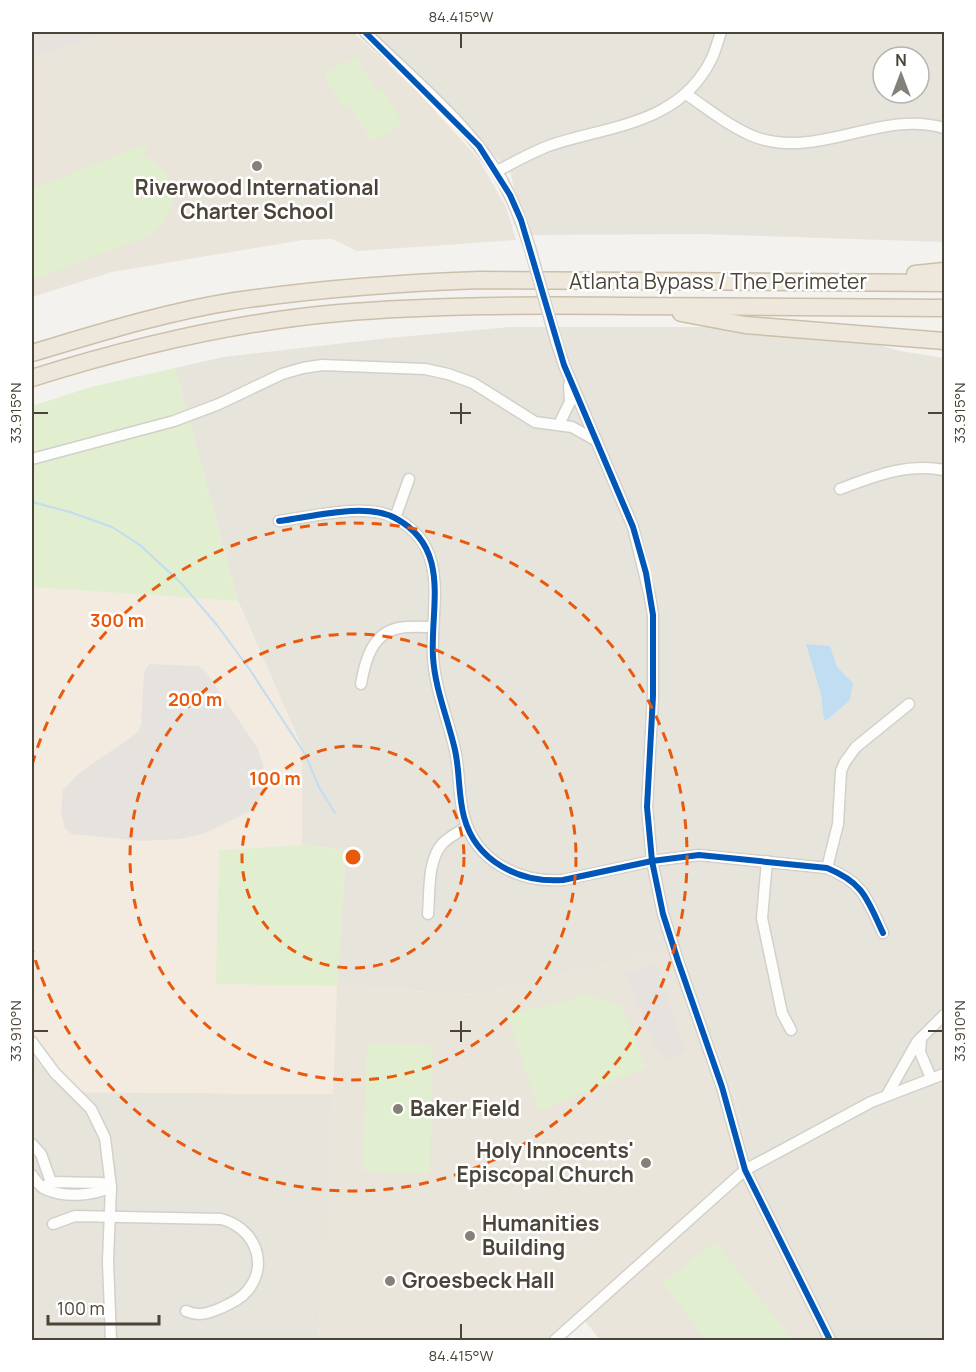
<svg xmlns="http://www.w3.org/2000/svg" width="976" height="1372" font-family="Manrope,sans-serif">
	<rect width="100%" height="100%" fill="#f4f2ee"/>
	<g fill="#e7e4dc" fill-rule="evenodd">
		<path d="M 366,32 L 944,32 L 944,242 L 701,234 L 525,235 L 510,171 ZM 883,57 L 919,57 L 919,93 L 883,93 Z"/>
		<path d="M 510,327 L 818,327 L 900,351 L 944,358 L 944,1340 L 821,1340 L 752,1170 L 732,1083 L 673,947 L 478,995 L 337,986 L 346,850 L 302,845 L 302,747 L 238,601 L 175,368 L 223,357 L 388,338 Z"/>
		<path d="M 32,1045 L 69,1092 L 333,1094 L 331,1156 L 318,1340 L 32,1340 Z"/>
	</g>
	<path fill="#f3ebdf" d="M 32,587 L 238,601 L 302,747 L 302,845 L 220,850 L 217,984 L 337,986 L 333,1094 L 69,1092 L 39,1065 L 32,1045 Z"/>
	<g fill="#eae5da">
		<path d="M 32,32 L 353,32 L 415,89 L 478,158 L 506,207 L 516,240 L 357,251 L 332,239 L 303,240 L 112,272 L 32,297 Z"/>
		<path d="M 673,946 L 732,1083 L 752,1170 L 821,1340 L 600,1340 L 581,1316 L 555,1340 L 318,1340 L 333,1094 L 337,986 L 478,995 Z"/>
	</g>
	<g fill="#e1eecf">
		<path d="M 355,57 L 358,59 L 376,91 L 383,88 L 402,122 L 401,125 L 373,141 L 370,140 L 351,106 L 343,108 L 325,77 L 326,73 Z"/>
		<path d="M 145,144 L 148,151 L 140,155 C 181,169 183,215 147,237 L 32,280 L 32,189 Z"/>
		<path d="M 175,368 L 238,601 L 32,587 L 32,406 L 91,387 Z"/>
		<path d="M 302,845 L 346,850 L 337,986 L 216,984 L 219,850 Z"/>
		<path d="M 577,993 L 621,1005 L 646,1068 L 539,1111 L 507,1015 L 574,999 Z"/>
		<path d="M 367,1044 L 433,1045 L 430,1174 L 363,1172 Z"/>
		<path d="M 715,1242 L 792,1340 L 707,1340 L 662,1283 Z"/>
	</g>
	<g fill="#e6e3df">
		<path d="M 32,32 L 104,32 L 32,59 Z"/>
		<path d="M 149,664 L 198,666 L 207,673 L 258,749 L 263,764 L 264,775 L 263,790 L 259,800 L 251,811 L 203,834 L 180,839 L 141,841 L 72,834 L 65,829 L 61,812 L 63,790 L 78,774 L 137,733 L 141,725 L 144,672 Z"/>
		<path d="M 655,964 L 687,1052 L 669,1060 L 655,1047 L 626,973 Z"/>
	</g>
	<path fill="#c0ddf1" d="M 806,644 L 830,646 L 837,667 L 853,683 L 850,700 L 828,719 L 824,720 L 821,694 Z"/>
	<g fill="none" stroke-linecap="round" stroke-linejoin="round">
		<path stroke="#c0ddf1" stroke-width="2" d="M 32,502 L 70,512 L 112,527 L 140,545 L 181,583 L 217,625 L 250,670 L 305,754 L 319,787 L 335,813"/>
		<g stroke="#d2d0cb" stroke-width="13">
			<g id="minor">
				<path d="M 365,32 C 408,74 466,122 497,172 C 512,196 521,221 530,248"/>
				<path d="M 686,94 C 708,109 730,127 755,137 C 819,160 881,109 944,128"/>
				<path d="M 497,171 C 515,162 532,152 551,145 C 612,125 680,124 712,58 C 716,49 718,40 721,32"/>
				<path d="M 556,341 L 564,365 L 633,527 L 650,597 L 653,615 L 653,696 L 647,807 L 652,861 L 663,914 L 678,961 L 722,1087 L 745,1170 L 830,1340"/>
				<path d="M 561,420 L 570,402 L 569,385"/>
				<path d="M 32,459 L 174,421 L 219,404 L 282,374 L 303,368 L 322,365 L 425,369 L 448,374 L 473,383 L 535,422 L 572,427 L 595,440"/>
				<path d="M 840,489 C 875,476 907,463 944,470"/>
				<path d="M 395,518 L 409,479"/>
				<path d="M 279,521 C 312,517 365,502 395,518 C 452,548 430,607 433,657 C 435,689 448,719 455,750 C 460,772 458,795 464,817 C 476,862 520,883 563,880 L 652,861 L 699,855 L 827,868 C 864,883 867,899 883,933"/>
				<path d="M 361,684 C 365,661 372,633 399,628 C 410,626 422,627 433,627"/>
				<path d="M 767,861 L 762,918 L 782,1013 L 791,1030"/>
				<path d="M 827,868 L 838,824 L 841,771 L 845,762 L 856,747 L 909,704"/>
				<path d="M 428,914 C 430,892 427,860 443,843 C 450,836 459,832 467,827"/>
				<path d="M 921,1038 L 920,1052 L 931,1078"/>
				<path d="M 32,1042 L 55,1073 L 91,1109 L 105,1138 L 111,1187 L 108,1261 L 111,1340"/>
				<path d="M 887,1095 L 917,1042 L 944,1015"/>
				<path d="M 32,1144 L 41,1154 L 51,1182"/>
				<path d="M 32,1175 C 35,1180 40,1186 45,1189 C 64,1198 92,1196 111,1187"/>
				<path d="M 43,1188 L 51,1182 L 102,1183 L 111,1187"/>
				<path d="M 53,1224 L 75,1216 L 221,1219 C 253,1227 270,1262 248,1290 C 241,1299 231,1303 221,1308 C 209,1313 199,1317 186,1311"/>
				<path d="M 555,1340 L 745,1170 L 871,1102 L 944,1074"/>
			</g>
		</g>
		<g stroke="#ccbfa9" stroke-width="19">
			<g id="highway">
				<path d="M 915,274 L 944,271"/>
				<path d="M 681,313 L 745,325 L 944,341"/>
				<path d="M 32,353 C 99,333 166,312 235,301 C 316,289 398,283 480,280 L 944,283"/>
				<path d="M 32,378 C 131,347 235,322 339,313 C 434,305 530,305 625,306 C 732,306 838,308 944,308"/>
			</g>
		</g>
		<use href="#minor" stroke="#fdfdfc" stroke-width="10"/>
		<use href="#highway" stroke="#ede8db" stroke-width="16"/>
		<g stroke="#d2d0cb" stroke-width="13" stroke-linecap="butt">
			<path id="minor-bridge" d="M 530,248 L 556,341"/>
		</g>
		<use href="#minor-bridge" stroke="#fdfdfc" stroke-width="10"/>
		<g stroke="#fff" stroke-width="10">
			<g id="cycleway">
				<path d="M 365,32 L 479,146 L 510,195 L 521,220 L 564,365 L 633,527 L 646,573 L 653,615 L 653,696 L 647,807 L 652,861 L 663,914 L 678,961 L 722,1087 L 745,1170 L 830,1340"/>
				<path d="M 279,521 C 312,517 365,502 395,518 C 452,548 430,607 433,657 C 435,689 448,719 455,750 C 460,772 458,795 464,817 C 476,862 520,883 563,880 L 652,861 L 699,855 L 827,868 C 864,883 867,899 883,933"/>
			</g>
		</g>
		<use href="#cycleway" stroke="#0057b8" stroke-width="6"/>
	</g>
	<path fill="none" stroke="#4b4439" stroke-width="2" d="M 461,33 L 461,48M 461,403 L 461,424M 33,413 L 48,413M 450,413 L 471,413M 928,413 L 943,413M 461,1021 L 461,1042M 33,1031 L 48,1031M 450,1031 L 471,1031M 928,1031 L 943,1031M 461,1324 L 461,1339"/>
	<g fill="none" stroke="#e8590c" stroke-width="3" stroke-dasharray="10 8">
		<circle cx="353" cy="857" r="111"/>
		<circle cx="353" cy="857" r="223"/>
		<path d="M32 765A334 334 0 1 1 32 949"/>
	</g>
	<g fill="#868178" stroke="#fff" stroke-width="2">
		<circle cx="257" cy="166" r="6"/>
		<circle cx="398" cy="1109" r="6"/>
		<circle cx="646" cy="1163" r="6"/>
		<circle cx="470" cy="1236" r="6"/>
		<circle cx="390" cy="1281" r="6"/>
	</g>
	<g text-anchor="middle" stroke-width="5" stroke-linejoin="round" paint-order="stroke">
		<g font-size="21" font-weight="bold" fill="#4b4439" stroke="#fff" text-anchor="start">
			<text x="257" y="195" text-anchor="middle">Riverwood International<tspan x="257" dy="24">Charter School</tspan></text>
			<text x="410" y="1116">Baker Field</text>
			<text x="634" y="1158" text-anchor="end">Holy Innocents'<tspan x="634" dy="24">Episcopal Church</tspan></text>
			<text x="482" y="1231">Humanities<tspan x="482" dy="24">Building</tspan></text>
			<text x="402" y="1288">Groesbeck Hall</text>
		</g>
		<g font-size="21" fill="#4b4439" stroke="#fff">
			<text x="718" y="289">Atlanta Bypass / The Perimeter</text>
		</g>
	</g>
	<circle cx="353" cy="857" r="9" fill="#e8590c" stroke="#fff" stroke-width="3"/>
	<g font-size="18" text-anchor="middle" font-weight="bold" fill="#e8590c" stroke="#fff" stroke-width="5" stroke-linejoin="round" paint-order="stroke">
		<text x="117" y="627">300 m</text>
		<text x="195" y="706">200 m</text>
		<text x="275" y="785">100 m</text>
	</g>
	<rect width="976" height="1372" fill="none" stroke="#ffffff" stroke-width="66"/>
	<g transform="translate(901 75)"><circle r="28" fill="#ffffff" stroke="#b7b4b0" stroke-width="1.5"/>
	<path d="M0-4.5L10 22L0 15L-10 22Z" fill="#868178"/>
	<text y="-9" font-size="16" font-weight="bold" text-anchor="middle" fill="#4b4439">N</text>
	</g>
	<path d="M48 1315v9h111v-9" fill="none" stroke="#4b4439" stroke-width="3"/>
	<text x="57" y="1315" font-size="18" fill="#4b4439" stroke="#ffffff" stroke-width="4.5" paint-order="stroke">100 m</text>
	<rect x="33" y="33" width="910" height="1306" fill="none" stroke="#4b4439" stroke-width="2"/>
	<g font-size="15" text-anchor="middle" fill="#4b4439">
		<text x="461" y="22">84.415°W</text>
		<text transform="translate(16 413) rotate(-90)" y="5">33.915°N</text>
		<text transform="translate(960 413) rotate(-90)" y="5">33.915°N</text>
		<text transform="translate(16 1031) rotate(-90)" y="5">33.910°N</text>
		<text transform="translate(960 1031) rotate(-90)" y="5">33.910°N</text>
		<text x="461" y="1361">84.415°W</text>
	</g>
</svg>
